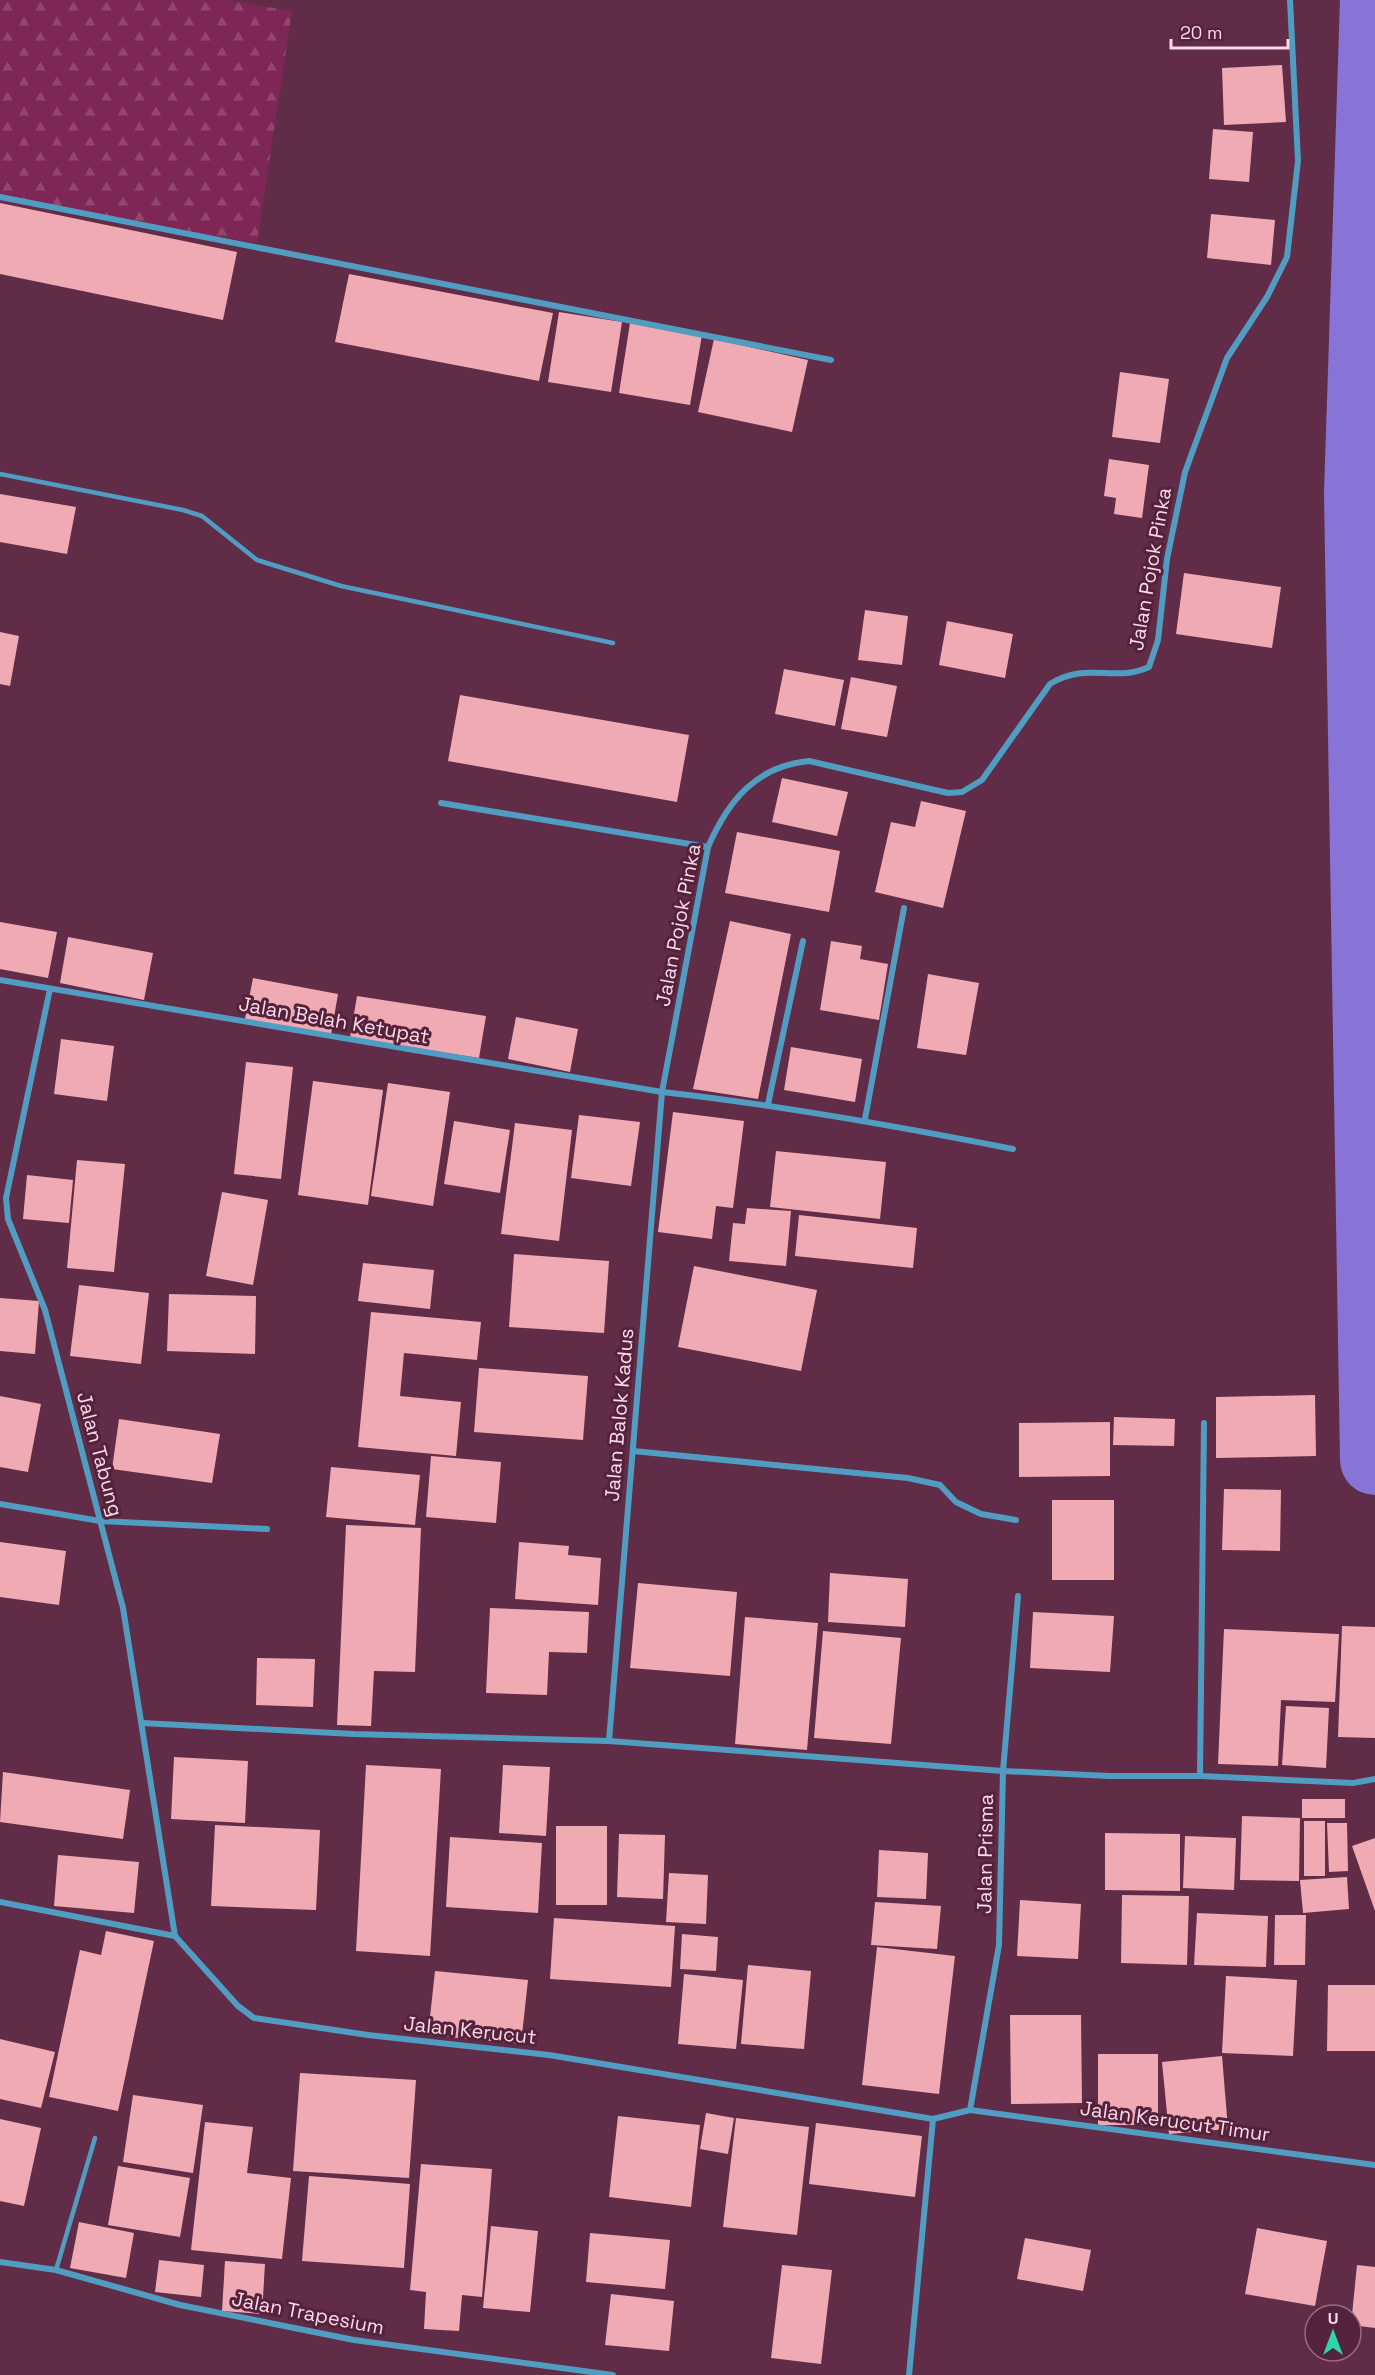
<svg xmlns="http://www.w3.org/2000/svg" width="1375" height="2375" font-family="'Space Grotesk',sans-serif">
	<defs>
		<pattern id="forest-firs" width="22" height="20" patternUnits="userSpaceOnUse" patternTransform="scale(1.5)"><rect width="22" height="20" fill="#7e2756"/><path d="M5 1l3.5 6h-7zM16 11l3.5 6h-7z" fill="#91466e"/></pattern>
	</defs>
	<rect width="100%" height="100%" fill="#612c47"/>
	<path fill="url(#forest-firs)" d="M 0,0 L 226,0 L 292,11 L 257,243 L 0,201 Z"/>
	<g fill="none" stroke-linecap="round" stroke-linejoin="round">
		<path stroke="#8874d6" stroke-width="70" d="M 1375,0 L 1359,494 L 1375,1460"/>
	</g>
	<g fill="#f0aab3">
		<path d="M 1282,65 L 1286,122 L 1224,125 L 1222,68 Z"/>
		<path d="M 1213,129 L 1253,132 L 1249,182 L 1209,179 Z"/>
		<path d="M 0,203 L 237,252 L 223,320 L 0,274 Z"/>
		<path d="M 1211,214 L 1275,220 L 1271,265 L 1207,258 Z"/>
		<path d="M 349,274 L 553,313 L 539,381 L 335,342 Z"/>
		<path d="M 559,312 L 622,322 L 611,392 L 548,382 Z"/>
		<path d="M 630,323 L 702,335 L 690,405 L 619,393 Z"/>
		<path d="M 714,339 L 808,360 L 792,432 L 698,412 Z"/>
		<path d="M 1120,372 L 1169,379 L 1160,443 L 1112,437 Z"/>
		<path d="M 1109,459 L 1149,465 L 1142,518 L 1114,514 L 1116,498 L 1104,496 Z"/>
		<path d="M 0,494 L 76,507 L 67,554 L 0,542 Z"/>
		<path d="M 1184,573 L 1281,587 L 1272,648 L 1176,634 Z"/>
		<path d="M 865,610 L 908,616 L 902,665 L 858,660 Z"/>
		<path d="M 947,621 L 1013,634 L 1005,678 L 939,665 Z"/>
		<path d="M 0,632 L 19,636 L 10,686 L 0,684 Z"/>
		<path d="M 784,669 L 844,680 L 835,726 L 775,714 Z"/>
		<path d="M 851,677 L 897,686 L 887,737 L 841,729 Z"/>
		<path d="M 460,695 L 689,735 L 677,802 L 448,761 Z"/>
		<path d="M 782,778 L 848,792 L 837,836 L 772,822 Z"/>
		<path d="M 921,801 L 966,811 L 943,908 L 875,892 L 891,822 L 915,827 Z"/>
		<path d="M 737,832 L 840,851 L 829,912 L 725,893 Z"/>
		<path d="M 730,921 L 791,934 L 758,1099 L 693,1089 Z"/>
		<path d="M 0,922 L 57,932 L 48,978 L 0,969 Z"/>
		<path d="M 68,937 L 153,953 L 144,1000 L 60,983 Z"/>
		<path d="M 831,941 L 862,946 L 860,959 L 888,964 L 879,1020 L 820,1010 Z"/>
		<path d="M 928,974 L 979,983 L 966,1055 L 917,1048 Z"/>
		<path d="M 253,978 L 338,994 L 331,1035 L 245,1019 Z"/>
		<path d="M 357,996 L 486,1016 L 479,1058 L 350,1038 Z"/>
		<path d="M 516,1017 L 578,1029 L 570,1072 L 508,1059 Z"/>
		<path d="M 61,1039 L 114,1046 L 107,1101 L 54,1094 Z"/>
		<path d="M 791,1047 L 862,1059 L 855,1102 L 784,1090 Z"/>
		<path d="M 246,1062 L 293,1067 L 281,1179 L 234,1174 Z"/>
		<path d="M 313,1081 L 383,1090 L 368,1205 L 298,1195 Z"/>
		<path d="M 388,1083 L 450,1092 L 433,1206 L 371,1196 Z"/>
		<path d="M 673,1112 L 744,1121 L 733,1208 L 716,1206 L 712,1239 L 658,1232 Z"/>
		<path d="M 579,1115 L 640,1122 L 631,1186 L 571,1178 Z"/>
		<path d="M 454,1121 L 510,1130 L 500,1193 L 444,1184 Z"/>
		<path d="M 515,1123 L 572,1130 L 559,1241 L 501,1234 Z"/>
		<path d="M 776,1151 L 886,1162 L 880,1219 L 770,1207 Z"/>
		<path d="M 77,1160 L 125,1164 L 114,1272 L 67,1268 Z"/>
		<path d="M 27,1175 L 73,1180 L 69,1223 L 23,1219 Z"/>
		<path d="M 222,1192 L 268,1200 L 253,1285 L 206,1276 Z"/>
		<path d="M 747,1208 L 791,1211 L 786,1266 L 729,1261 L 733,1223 L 745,1224 Z"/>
		<path d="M 799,1215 L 917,1228 L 913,1268 L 795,1256 Z"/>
		<path d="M 514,1254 L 609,1261 L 604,1333 L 509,1327 Z"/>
		<path d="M 363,1263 L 434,1270 L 430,1309 L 358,1301 Z"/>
		<path d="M 694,1266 L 817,1290 L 801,1371 L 678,1347 Z"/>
		<path d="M 79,1285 L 149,1293 L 141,1364 L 70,1356 Z"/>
		<path d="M 169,1294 L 256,1296 L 255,1354 L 167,1351 Z"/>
		<path d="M 0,1298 L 39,1301 L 35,1354 L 0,1351 Z"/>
		<path d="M 371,1312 L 481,1322 L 477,1360 L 404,1353 L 400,1396 L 461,1402 L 456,1456 L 358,1447 Z"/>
		<path d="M 479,1368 L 588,1376 L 583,1440 L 474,1432 Z"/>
		<path d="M 1315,1395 L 1316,1456 L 1216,1458 L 1216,1397 Z"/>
		<path d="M 0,1396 L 41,1404 L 28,1472 L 0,1467 Z"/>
		<path d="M 1114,1417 L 1175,1419 L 1174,1446 L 1113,1445 Z"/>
		<path d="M 119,1419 L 220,1434 L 212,1483 L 112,1469 Z"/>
		<path d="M 1110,1422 L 1110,1476 L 1019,1477 L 1019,1423 Z"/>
		<path d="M 431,1456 L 501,1462 L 496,1523 L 426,1517 Z"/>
		<path d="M 331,1467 L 420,1475 L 415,1525 L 326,1517 Z"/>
		<path d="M 1224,1489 L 1281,1490 L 1280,1551 L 1222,1550 Z"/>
		<rect x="1052" y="1500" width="62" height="80"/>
		<path d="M 346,1525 L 421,1528 L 415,1672 L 374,1671 L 371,1726 L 337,1725 Z"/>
		<path d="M 0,1542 L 66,1551 L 59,1605 L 0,1597 Z"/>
		<path d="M 519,1542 L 569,1546 L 568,1555 L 601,1558 L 598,1605 L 515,1599 Z"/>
		<path d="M 830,1573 L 908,1579 L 905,1627 L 828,1622 Z"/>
		<path d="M 638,1583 L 737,1592 L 730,1676 L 630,1668 Z"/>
		<path d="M 490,1608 L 589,1612 L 587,1653 L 549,1652 L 547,1695 L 486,1693 Z"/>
		<path d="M 1033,1612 L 1114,1616 L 1110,1672 L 1030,1668 Z"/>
		<path d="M 745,1617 L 818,1623 L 807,1750 L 735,1744 Z"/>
		<path d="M 1342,1626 L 1375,1627 L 1375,1738 L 1338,1737 Z"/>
		<path d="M 1224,1629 L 1339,1634 L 1335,1702 L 1281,1700 L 1278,1766 L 1218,1764 Z"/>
		<path d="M 823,1631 L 901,1638 L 891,1744 L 814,1738 Z"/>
		<path d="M 257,1658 L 315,1659 L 313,1707 L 256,1705 Z"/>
		<path d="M 1286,1706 L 1329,1708 L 1326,1768 L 1282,1765 Z"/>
		<path d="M 174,1757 L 248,1761 L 245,1823 L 171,1819 Z"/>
		<path d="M 366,1765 L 441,1769 L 430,1956 L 356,1951 Z"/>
		<path d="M 503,1765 L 550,1767 L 546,1836 L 499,1833 Z"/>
		<path d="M 3,1772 L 130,1790 L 123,1839 L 0,1822 Z"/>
		<rect x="1302" y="1799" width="43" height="19"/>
		<path d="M 1242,1816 L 1300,1818 L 1299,1881 L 1240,1880 Z"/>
		<rect x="1304" y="1821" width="21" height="55"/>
		<path d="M 1327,1823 L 1347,1823 L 1348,1871 L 1329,1872 Z"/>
		<path d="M 215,1825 L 320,1830 L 316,1910 L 211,1906 Z"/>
		<rect x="556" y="1826" width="51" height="79"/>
		<path d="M 1105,1833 L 1180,1834 L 1180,1891 L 1105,1890 Z"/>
		<path d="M 619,1834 L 665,1835 L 663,1899 L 617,1897 Z"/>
		<path d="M 1185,1836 L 1236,1838 L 1234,1890 L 1183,1888 Z"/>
		<path d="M 450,1837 L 542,1843 L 538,1913 L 446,1907 Z"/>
		<path d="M 1375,1838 L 1375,1911 L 1352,1846 Z"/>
		<path d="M 879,1850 L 928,1853 L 926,1899 L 877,1897 Z"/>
		<path d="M 58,1855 L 139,1862 L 134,1913 L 54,1906 Z"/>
		<path d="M 669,1873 L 708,1875 L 706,1924 L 666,1922 Z"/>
		<path d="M 1347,1877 L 1349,1909 L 1303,1913 L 1300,1880 Z"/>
		<path d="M 1122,1895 L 1189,1896 L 1187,1965 L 1121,1963 Z"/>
		<path d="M 1020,1900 L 1081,1904 L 1078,1959 L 1017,1956 Z"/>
		<path d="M 875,1902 L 941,1906 L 937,1949 L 871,1945 Z"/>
		<path d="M 1197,1913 L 1268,1916 L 1266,1967 L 1194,1965 Z"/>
		<path d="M 1275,1915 L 1306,1915 L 1305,1965 L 1274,1965 Z"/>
		<path d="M 554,1918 L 675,1926 L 671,1987 L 550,1979 Z"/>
		<path d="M 106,1931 L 154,1941 L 118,2111 L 49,2097 L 80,1950 L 101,1955 Z"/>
		<path d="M 682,1934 L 718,1937 L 716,1971 L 680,1969 Z"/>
		<path d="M 877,1947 L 955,1956 L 939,2094 L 862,2085 Z"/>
		<path d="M 748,1965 L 811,1971 L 804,2049 L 741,2044 Z"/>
		<path d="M 435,1971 L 528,1980 L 521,2044 L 428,2035 Z"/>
		<path d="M 684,1974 L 743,1980 L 736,2049 L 678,2044 Z"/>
		<path d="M 1226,1976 L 1297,1980 L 1293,2056 L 1222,2053 Z"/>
		<path d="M 1328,1985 L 1375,1985 L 1375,2051 L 1327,2051 Z"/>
		<path d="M 1010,2015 L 1081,2015 L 1082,2103 L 1011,2104 Z"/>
		<path d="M 0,2039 L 55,2052 L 41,2108 L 0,2099 Z"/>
		<rect x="1098" y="2054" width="60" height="71"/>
		<path d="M 1222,2056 L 1228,2129 L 1169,2134 L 1162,2062 Z"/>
		<path d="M 300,2073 L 416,2080 L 409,2178 L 293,2171 Z"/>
		<path d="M 133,2095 L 203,2105 L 193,2173 L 123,2162 Z"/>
		<path d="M 706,2113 L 734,2118 L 728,2154 L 700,2149 Z"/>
		<path d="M 618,2116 L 700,2125 L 691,2207 L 609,2197 Z"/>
		<path d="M 736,2118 L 809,2127 L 797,2235 L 723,2227 Z"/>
		<path d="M 0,2119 L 41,2128 L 24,2206 L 0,2201 Z"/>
		<path d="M 205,2122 L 253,2127 L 247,2173 L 291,2178 L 282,2259 L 191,2250 Z"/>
		<path d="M 816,2123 L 922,2136 L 915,2197 L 809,2184 Z"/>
		<path d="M 421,2164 L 492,2169 L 482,2297 L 462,2295 L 459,2331 L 424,2329 L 426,2292 L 410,2290 Z"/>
		<path d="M 118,2166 L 190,2178 L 180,2237 L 108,2225 Z"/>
		<path d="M 309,2176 L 410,2184 L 404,2268 L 302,2261 Z"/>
		<path d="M 79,2222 L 134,2233 L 126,2278 L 70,2268 Z"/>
		<path d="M 491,2226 L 538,2231 L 530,2312 L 483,2308 Z"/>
		<path d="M 1257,2228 L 1327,2241 L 1315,2306 L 1245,2294 Z"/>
		<path d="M 590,2233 L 670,2240 L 665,2289 L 586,2282 Z"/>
		<path d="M 1025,2238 L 1091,2250 L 1083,2291 L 1017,2279 Z"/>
		<path d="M 159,2260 L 204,2265 L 201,2297 L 155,2292 Z"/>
		<path d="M 225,2261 L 265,2264 L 262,2314 L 222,2311 Z"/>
		<path d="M 782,2265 L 832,2270 L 821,2364 L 771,2358 Z"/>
		<path d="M 1357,2265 L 1375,2267 L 1375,2328 L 1351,2325 Z"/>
		<path d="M 611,2294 L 674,2301 L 669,2351 L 605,2345 Z"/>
	</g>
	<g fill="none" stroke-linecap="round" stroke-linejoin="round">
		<g stroke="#519dc1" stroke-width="4.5">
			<path d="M 0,474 L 183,510 L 202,516 L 257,560 L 341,586 L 613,643"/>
			<path d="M 56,2270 L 95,2138"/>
		</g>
		<g stroke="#519dc1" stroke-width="6">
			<path d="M 0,197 L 831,360"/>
			<path d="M 441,803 L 708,847"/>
			<path d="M 0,980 L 662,1092 C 780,1105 896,1126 1013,1149"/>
			<path d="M 50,989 L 6,1198 L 8,1219 L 45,1310 L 123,1608 L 175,1936"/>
			<path d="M 768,1104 L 803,941"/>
			<path d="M 865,1119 L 904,908"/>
			<path d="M 633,1451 L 908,1478 L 940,1485 L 956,1502 L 981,1514 L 1016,1520"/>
			<path d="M 0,1504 L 100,1521 L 267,1529"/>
			<path d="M 142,1723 L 354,1734 L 609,1741 L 1003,1771 L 1109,1776 L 1200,1776 L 1353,1783 L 1375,1779"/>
			<path d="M 609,1741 L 662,1092 L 708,847 C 728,801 756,766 809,761 L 948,793 L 962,792 L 982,780 L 1050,684 C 1087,661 1115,683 1149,667 L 1158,640 L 1167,559 L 1185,472 L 1227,358 L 1267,297 L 1287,257 L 1298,161 L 1290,0"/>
			<path d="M 1200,1776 L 1204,1423"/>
			<path d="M 0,1902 L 175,1936 L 238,2006 L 254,2018 L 368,2035 L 549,2055 L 933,2119 L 970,2110 L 1375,2165"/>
			<path d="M 970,2110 L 999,1945 L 1003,1771 L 1018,1596"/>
			<path d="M 0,2262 L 56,2270 L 180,2305 L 354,2340 L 613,2375"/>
			<path d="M 909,2375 L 933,2119"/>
		</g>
	</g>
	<g text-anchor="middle" stroke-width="6" stroke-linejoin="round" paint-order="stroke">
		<g font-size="20" fill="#fbd9e7" stroke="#55223c">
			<text transform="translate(1150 569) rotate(-80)" y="7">Jalan Pojok Pinka</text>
			<text transform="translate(678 925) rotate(-79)" y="7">Jalan Pojok Pinka</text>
			<text transform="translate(334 1020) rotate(10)" y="7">Jalan Belah Ketupat</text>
			<text transform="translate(619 1415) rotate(-85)" y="7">Jalan Balok Kadus</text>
			<text transform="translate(100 1454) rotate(75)" y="7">Jalan Tabung</text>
			<text transform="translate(985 1854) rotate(-89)" y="7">Jalan Prisma</text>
			<text transform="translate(470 2030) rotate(6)" y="7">Jalan Kerucut</text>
			<text transform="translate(1175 2121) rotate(8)" y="7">Jalan Kerucut Timur</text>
			<text transform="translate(308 2313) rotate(11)" y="7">Jalan Trapesium</text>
		</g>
	</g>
	<g transform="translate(1333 2333)"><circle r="28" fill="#55223c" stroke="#976b80" stroke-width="1.5"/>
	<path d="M0-4.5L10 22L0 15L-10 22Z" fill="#2ed4ab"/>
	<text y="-9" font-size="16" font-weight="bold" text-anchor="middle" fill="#fbd9e7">U</text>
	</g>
	<path d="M1171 39v9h117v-9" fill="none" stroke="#fbd9e7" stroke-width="3"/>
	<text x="1180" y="39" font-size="18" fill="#fbd9e7" stroke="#55223c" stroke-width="4.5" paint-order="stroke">20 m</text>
</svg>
